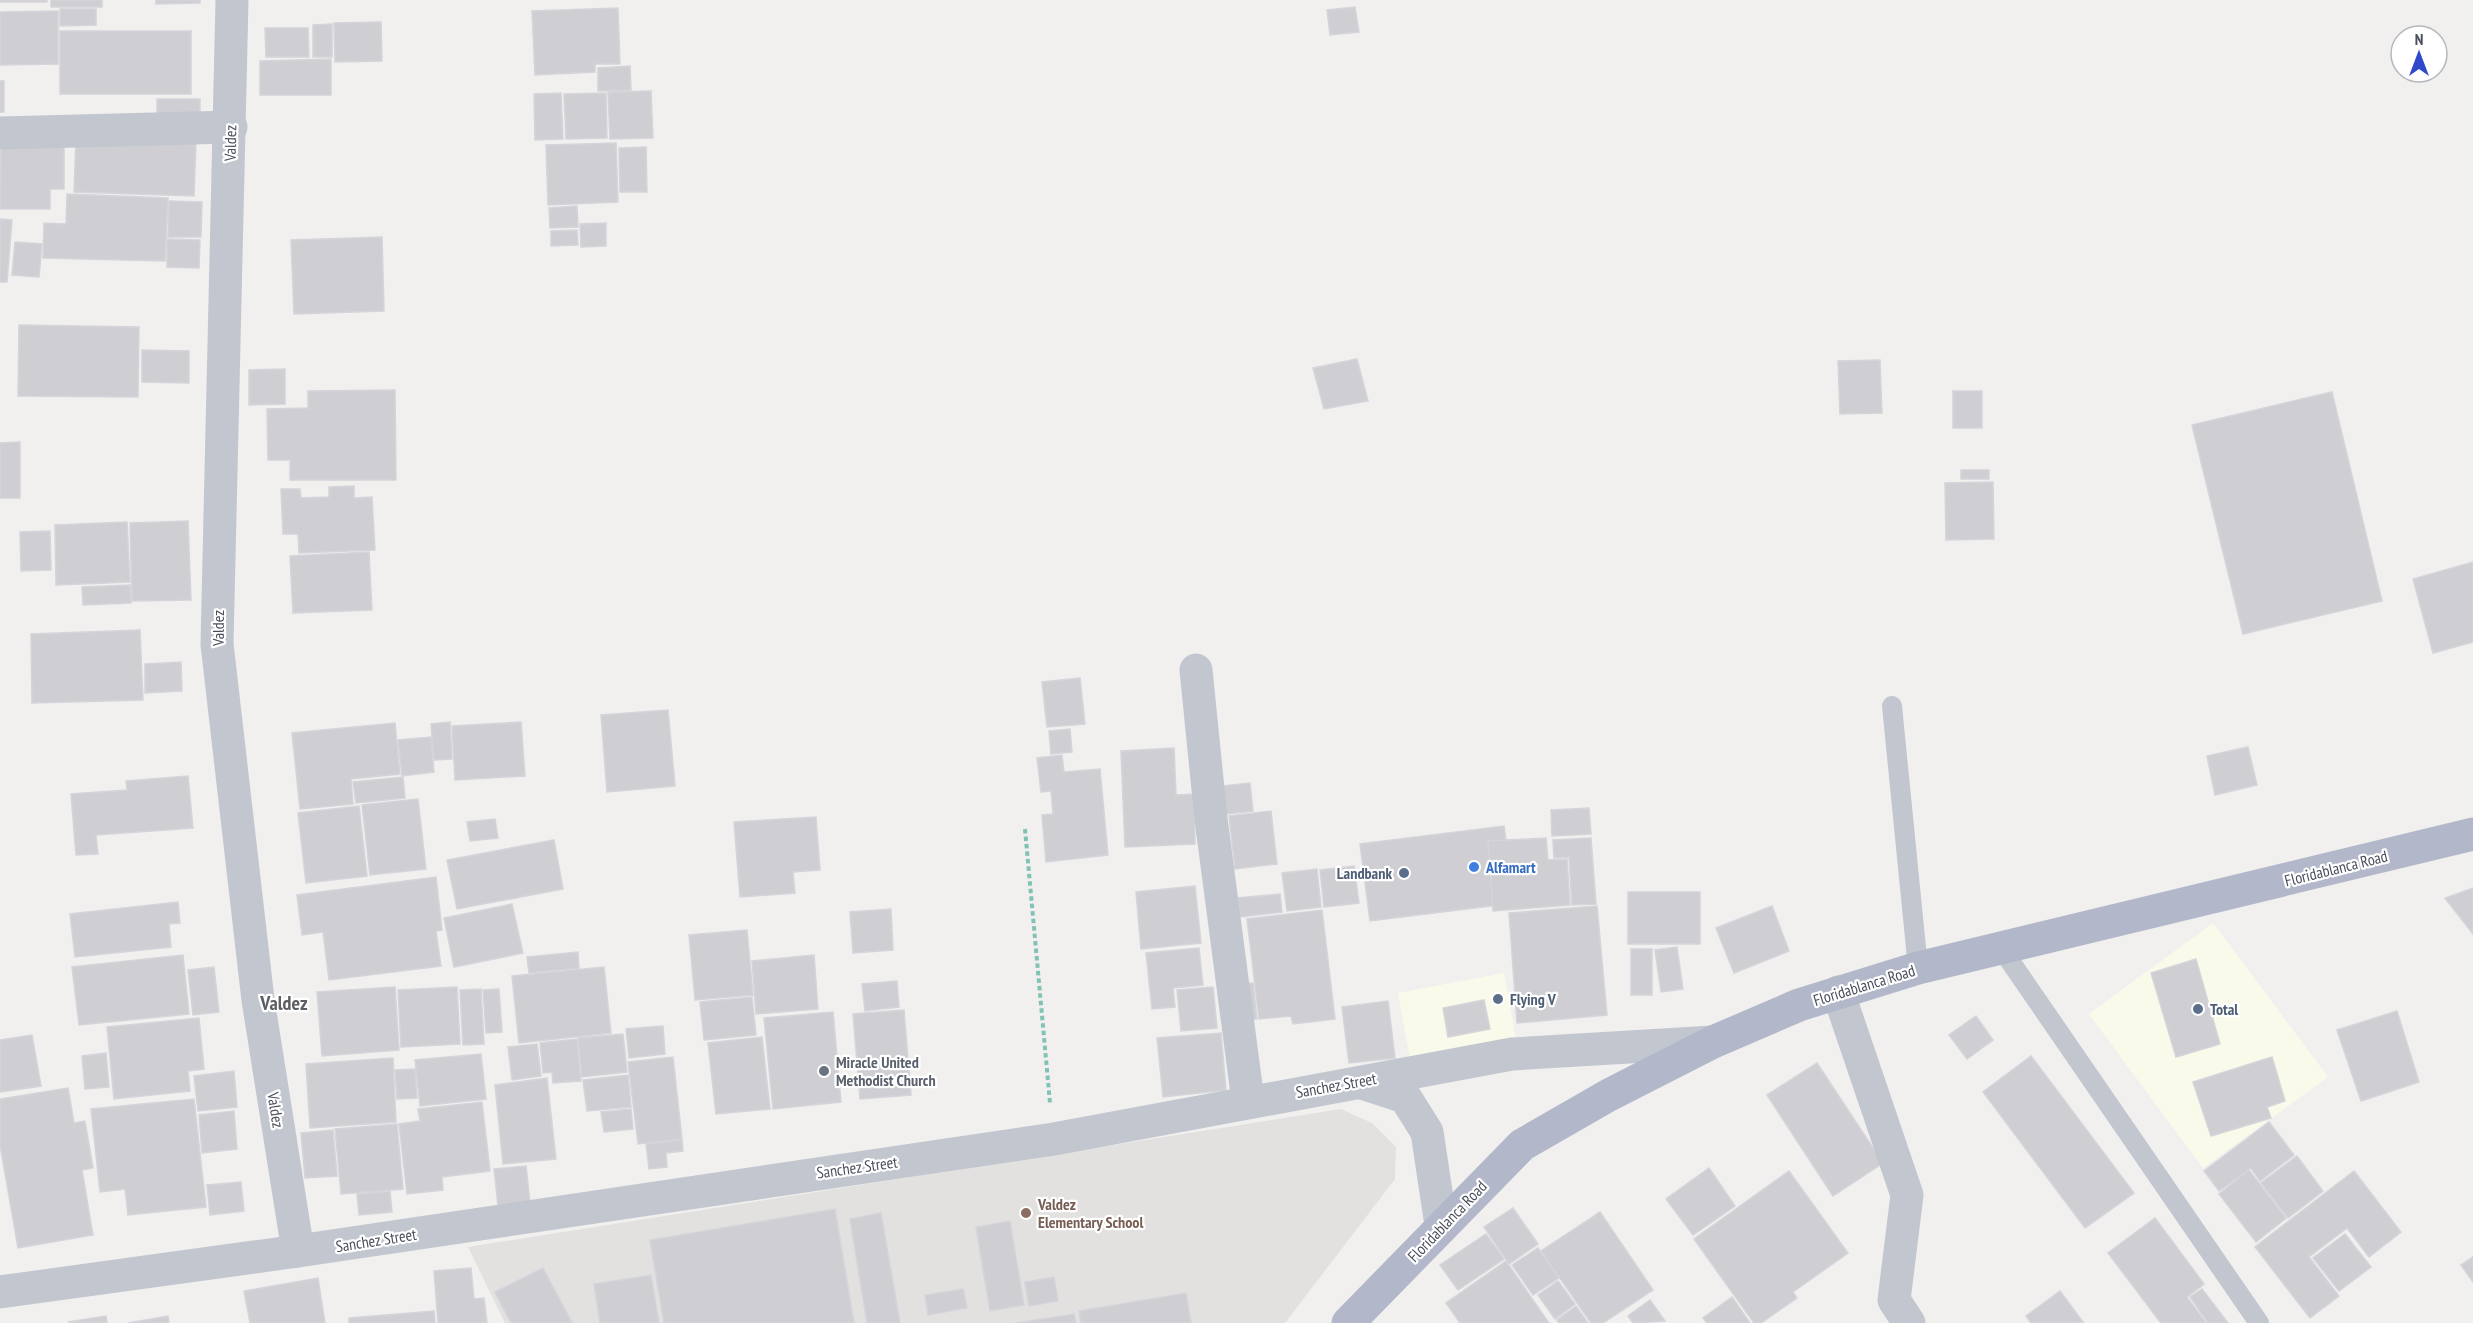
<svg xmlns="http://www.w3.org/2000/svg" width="2473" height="1323" font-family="'PT Sans Narrow',sans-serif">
	<rect width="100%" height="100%" fill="#f1f0ef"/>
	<g fill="#fafaeb">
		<path d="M 2213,923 L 2328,1077 L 2203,1168 L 2089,1014 Z"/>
		<path d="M 1504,973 L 1517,1045 L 1411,1064 L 1398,993 Z"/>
	</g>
	<path fill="#e2e1e0" d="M 1341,1109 L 1372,1123 L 1396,1147 L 1395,1179 L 1285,1323 L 505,1323 L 468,1247 Z"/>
	<g fill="#ceced3" stroke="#d4d4da" stroke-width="1.5">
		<rect x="0" y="0" width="47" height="2"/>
		<rect x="51" y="0" width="51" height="7"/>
		<path d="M 156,0 L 200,0 L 200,3 L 156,4 Z"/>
		<path d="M 1355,7 L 1359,32 L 1330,35 L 1327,10 Z"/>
		<path d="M 618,8 L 620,64 L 595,64 L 595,72 L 535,75 L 532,11 Z"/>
		<path d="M 60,9 L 96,9 L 96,25 L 60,26 Z"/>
		<path d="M 58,11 L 58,64 L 0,65 L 0,12 Z"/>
		<path d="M 381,22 L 382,61 L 335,62 L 334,23 Z"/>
		<path d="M 332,24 L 332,57 L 313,57 L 313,25 Z"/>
		<path d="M 265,28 L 308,28 L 309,57 L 266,57 Z"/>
		<rect x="60" y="31" width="131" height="63"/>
		<path d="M 331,59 L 331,95 L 260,95 L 260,61 Z"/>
		<path d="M 630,66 L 631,90 L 598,91 L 598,68 Z"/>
		<rect x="0" y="81" width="4" height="31"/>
		<path d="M 651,91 L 653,138 L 610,139 L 608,92 Z"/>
		<path d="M 561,93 L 563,139 L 535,140 L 534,94 Z"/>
		<path d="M 606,93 L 607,138 L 566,139 L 564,94 Z"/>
		<rect x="157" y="99" width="43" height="20"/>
		<path d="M 76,137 L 196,141 L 194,196 L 74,192 Z"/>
		<path d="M 1,140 L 64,141 L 64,189 L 50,189 L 50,209 L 0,209 Z"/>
		<path d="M 616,143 L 618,202 L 548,205 L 546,145 Z"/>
		<path d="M 646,147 L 647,192 L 620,192 L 619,148 Z"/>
		<path d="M 67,194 L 168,198 L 165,261 L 43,258 L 44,223 L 66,224 Z"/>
		<path d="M 169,201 L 202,202 L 201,237 L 168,237 Z"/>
		<path d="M 577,206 L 578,227 L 550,228 L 549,208 Z"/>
		<path d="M 0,219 L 12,220 L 7,282 L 0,282 Z"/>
		<path d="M 606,223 L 606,246 L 581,247 L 580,224 Z"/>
		<path d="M 577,230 L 578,245 L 551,246 L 551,231 Z"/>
		<path d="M 382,237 L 384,311 L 294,314 L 291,240 Z"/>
		<path d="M 167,239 L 200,240 L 199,268 L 167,267 Z"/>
		<path d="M 15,242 L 42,244 L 39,277 L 12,275 Z"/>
		<path d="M 19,325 L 139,327 L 138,397 L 18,396 Z"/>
		<path d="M 142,350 L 189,351 L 189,383 L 142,382 Z"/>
		<path d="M 1357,359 L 1368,401 L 1324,409 L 1313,368 Z"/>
		<path d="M 1880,360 L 1882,413 L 1840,414 L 1838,361 Z"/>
		<path d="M 285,369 L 285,404 L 249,405 L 249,370 Z"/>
		<path d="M 395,390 L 396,480 L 290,480 L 290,460 L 268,460 L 267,409 L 308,408 L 308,391 Z"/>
		<rect x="1953" y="391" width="29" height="37"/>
		<path d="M 2332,392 L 2382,601 L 2243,634 L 2192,425 Z"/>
		<path d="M 20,442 L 20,498 L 0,498 L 0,443 Z"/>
		<rect x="1961" y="470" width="28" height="9"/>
		<path d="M 1993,482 L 1994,539 L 1946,540 L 1945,483 Z"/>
		<path d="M 354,486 L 354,498 L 372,497 L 375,550 L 299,553 L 298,534 L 283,534 L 281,489 L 300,489 L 301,498 L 329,497 L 329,487 Z"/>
		<path d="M 188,521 L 191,600 L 132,601 L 130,523 Z"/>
		<path d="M 127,522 L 130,582 L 56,585 L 55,525 Z"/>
		<path d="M 50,531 L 51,570 L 21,571 L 20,532 Z"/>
		<path d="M 369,552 L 372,610 L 293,613 L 290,556 Z"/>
		<path d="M 2473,562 L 2473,642 L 2433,653 L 2413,579 Z"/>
		<path d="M 130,585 L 131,603 L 83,605 L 82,587 Z"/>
		<path d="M 140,630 L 143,700 L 32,703 L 31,634 Z"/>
		<path d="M 181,662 L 182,691 L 145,693 L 145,664 Z"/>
		<path d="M 1080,678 L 1085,724 L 1047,727 L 1042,682 Z"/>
		<path d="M 668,710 L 675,786 L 607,792 L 601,715 Z"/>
		<path d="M 450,722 L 452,759 L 434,760 L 431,724 Z"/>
		<path d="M 521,722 L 525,776 L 455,780 L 452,726 Z"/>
		<path d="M 395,723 L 400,774 L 351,779 L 353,804 L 300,809 L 292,733 Z"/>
		<path d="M 1070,729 L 1072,752 L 1051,754 L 1049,731 Z"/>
		<path d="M 431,737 L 434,772 L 402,776 L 398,740 Z"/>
		<path d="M 2248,747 L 2257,785 L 2215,795 L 2207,756 Z"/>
		<path d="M 1174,748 L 1176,795 L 1194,794 L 1195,844 L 1125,847 L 1121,751 Z"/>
		<path d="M 1062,755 L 1064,772 L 1100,769 L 1108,855 L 1046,862 L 1042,815 L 1053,814 L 1051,791 L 1041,792 L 1037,758 Z"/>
		<path d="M 188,776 L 193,828 L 96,835 L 98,854 L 76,855 L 71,794 L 127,790 L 126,781 Z"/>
		<path d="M 403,777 L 405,798 L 356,803 L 353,782 Z"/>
		<path d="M 1250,783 L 1253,811 L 1218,815 L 1214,787 Z"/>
		<path d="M 418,799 L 426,869 L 370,875 L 362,805 Z"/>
		<path d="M 359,806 L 367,876 L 306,883 L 298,813 Z"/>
		<path d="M 1589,808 L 1591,834 L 1552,836 L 1551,810 Z"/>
		<path d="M 1271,811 L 1277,864 L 1235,869 L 1229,816 Z"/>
		<path d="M 816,817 L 820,870 L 793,872 L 795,893 L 740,897 L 734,822 Z"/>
		<path d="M 495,819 L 498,838 L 470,841 L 467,822 Z"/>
		<path d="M 1504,826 L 1514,903 L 1370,921 L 1360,844 Z"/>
		<path d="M 1546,838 L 1548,860 L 1567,859 L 1570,905 L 1493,911 L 1488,841 Z"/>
		<path d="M 1591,838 L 1596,904 L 1572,905 L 1569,857 L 1554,858 L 1553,840 Z"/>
		<path d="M 554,840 L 563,889 L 457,909 L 447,860 Z"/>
		<path d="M 1354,866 L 1359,903 L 1324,907 L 1320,870 Z"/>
		<path d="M 1317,869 L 1321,907 L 1287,911 L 1282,873 Z"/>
		<path d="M 436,877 L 442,930 L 436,931 L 441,966 L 329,980 L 323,932 L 302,935 L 297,895 Z"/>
		<path d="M 1195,886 L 1201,943 L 1141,949 L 1136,892 Z"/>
		<path d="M 2473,888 L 2473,934 L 2445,898 Z"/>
		<rect x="1628" y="892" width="72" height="52"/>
		<path d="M 1280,894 L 1282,912 L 1240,917 L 1238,898 Z"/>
		<path d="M 178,902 L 180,923 L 169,924 L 171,947 L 75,957 L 70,914 Z"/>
		<path d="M 512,904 L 523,953 L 454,967 L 444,918 Z"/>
		<path d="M 1597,906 L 1607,1015 L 1517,1023 L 1509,913 Z"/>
		<path d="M 1772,906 L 1789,951 L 1734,973 L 1716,928 Z"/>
		<path d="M 891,909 L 893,950 L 853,953 L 850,912 Z"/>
		<path d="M 1322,910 L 1335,1019 L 1293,1024 L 1291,1016 L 1259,1019 L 1247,919 Z"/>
		<path d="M 747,930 L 753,995 L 695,1000 L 689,935 Z"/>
		<path d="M 1677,947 L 1683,989 L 1661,992 L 1655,950 Z"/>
		<path d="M 1199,948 L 1203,985 L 1173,988 L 1175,1007 L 1152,1009 L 1146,953 Z"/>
		<rect x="1631" y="949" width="21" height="46"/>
		<path d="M 578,952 L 579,968 L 529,973 L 527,957 Z"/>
		<path d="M 183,955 L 189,1014 L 79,1025 L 72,967 Z"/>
		<path d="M 814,955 L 818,1009 L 756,1014 L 752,961 Z"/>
		<path d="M 2196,959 L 2220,1044 L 2176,1057 L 2151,973 Z"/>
		<path d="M 214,967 L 219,1012 L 193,1015 L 188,970 Z"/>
		<path d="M 604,967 L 611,1033 L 519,1043 L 512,976 Z"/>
		<path d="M 897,981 L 899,1007 L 865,1011 L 862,984 Z"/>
		<path d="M 1253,983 L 1257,1019 L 1245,1021 L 1241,984 Z"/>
		<path d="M 395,987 L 399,1050 L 322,1056 L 317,992 Z"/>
		<path d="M 457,987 L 460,1044 L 401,1047 L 398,990 Z"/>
		<path d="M 1213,987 L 1217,1028 L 1181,1031 L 1177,990 Z"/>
		<path d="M 481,989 L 484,1044 L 463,1045 L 460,990 Z"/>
		<path d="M 499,989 L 502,1032 L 486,1033 L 483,990 Z"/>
		<path d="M 752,997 L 756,1035 L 704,1040 L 700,1002 Z"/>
		<path d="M 1484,1000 L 1490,1029 L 1448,1037 L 1443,1008 Z"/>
		<path d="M 1388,1001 L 1395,1058 L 1349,1063 L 1342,1007 Z"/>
		<path d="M 904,1010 L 911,1095 L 860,1099 L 853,1014 Z"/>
		<path d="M 2397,1011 L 2419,1082 L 2361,1101 L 2337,1030 Z"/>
		<path d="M 833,1012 L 841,1102 L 773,1109 L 764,1018 Z"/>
		<path d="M 1976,1016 L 1993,1040 L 1967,1059 L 1949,1035 Z"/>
		<path d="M 199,1018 L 204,1069 L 188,1071 L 190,1091 L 114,1099 L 107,1027 Z"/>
		<path d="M 663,1026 L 665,1054 L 629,1058 L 626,1029 Z"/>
		<path d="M 1221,1033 L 1226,1090 L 1163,1097 L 1157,1038 Z"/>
		<path d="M 623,1034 L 627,1072 L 582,1077 L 578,1038 Z"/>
		<path d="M 32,1035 L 41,1086 L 0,1092 L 0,1040 Z"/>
		<path d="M 762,1037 L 770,1109 L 716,1114 L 708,1043 Z"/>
		<path d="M 577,1039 L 581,1081 L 553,1083 L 552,1072 L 543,1073 L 540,1043 Z"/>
		<path d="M 537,1044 L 541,1076 L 512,1080 L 508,1047 Z"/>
		<path d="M 106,1053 L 109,1087 L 85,1089 L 82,1056 Z"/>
		<path d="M 481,1054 L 486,1099 L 420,1106 L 415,1060 Z"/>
		<path d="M 2031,1056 L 2134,1193 L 2085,1228 L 1983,1092 Z"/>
		<path d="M 673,1057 L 682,1139 L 638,1144 L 628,1062 Z"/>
		<path d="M 2272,1057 L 2285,1101 L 2267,1107 L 2271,1118 L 2211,1136 L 2193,1082 Z"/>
		<path d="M 393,1058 L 396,1122 L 310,1128 L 306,1064 Z"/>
		<path d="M 1817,1063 L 1883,1163 L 1833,1196 L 1767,1095 Z"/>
		<path d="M 415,1069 L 417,1098 L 397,1099 L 395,1070 Z"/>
		<path d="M 234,1071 L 237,1107 L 198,1111 L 194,1076 Z"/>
		<path d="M 628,1075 L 631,1107 L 587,1111 L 583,1080 Z"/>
		<path d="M 547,1078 L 556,1159 L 503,1164 L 495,1085 Z"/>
		<path d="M 68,1088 L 74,1123 L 85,1121 L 93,1168 L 82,1170 L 93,1235 L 18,1248 L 0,1145 L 0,1099 Z"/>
		<path d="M 194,1099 L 206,1207 L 128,1215 L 125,1189 L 100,1192 L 91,1109 Z"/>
		<path d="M 482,1102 L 490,1171 L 442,1177 L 443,1190 L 407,1194 L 399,1124 L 420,1121 L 418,1109 Z"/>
		<path d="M 631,1109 L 633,1129 L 604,1132 L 601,1112 Z"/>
		<path d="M 234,1111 L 237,1149 L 202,1153 L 199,1115 Z"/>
		<path d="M 2269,1122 L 2294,1155 L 2260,1181 L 2251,1168 L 2219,1191 L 2204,1171 Z"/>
		<path d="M 397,1124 L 403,1189 L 341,1194 L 335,1129 Z"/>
		<path d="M 333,1130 L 337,1176 L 305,1178 L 301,1133 Z"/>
		<path d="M 682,1140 L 683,1151 L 666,1153 L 667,1167 L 649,1169 L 646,1144 Z"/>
		<path d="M 2297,1156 L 2323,1191 L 2288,1218 L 2261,1183 Z"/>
		<path d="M 526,1166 L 530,1202 L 498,1206 L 494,1169 Z"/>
		<path d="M 1709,1168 L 1735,1206 L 1693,1235 L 1666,1199 Z"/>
		<path d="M 2249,1170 L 2286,1218 L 2256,1242 L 2219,1194 Z"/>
		<path d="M 1789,1171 L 1848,1253 L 1793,1292 L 1797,1298 L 1761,1323 L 1754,1323 L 1694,1239 Z"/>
		<path d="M 2354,1171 L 2401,1232 L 2369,1257 L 2347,1228 L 2309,1257 L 2339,1296 L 2310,1318 L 2255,1247 Z"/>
		<path d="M 241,1182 L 244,1211 L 210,1215 L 207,1185 Z"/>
		<path d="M 390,1191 L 392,1212 L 359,1215 L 357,1194 Z"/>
		<path d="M 1513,1208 L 1538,1244 L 1509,1264 L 1484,1227 Z"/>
		<path d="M 835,1209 L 854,1323 L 664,1323 L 650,1240 Z"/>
		<path d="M 1600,1212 L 1653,1290 L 1603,1323 L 1591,1323 L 1541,1251 Z"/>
		<path d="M 881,1213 L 900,1323 L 867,1323 L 850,1219 Z"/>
		<path d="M 2155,1218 L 2204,1284 L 2187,1297 L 2206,1323 L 2161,1323 L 2108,1253 Z"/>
		<path d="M 1010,1221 L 1024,1305 L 990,1311 L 976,1227 Z"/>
		<path d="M 1486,1234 L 1504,1259 L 1458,1290 L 1440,1265 Z"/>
		<path d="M 2345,1234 L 2371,1267 L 2339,1291 L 2313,1258 Z"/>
		<path d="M 1538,1248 L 1559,1278 L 1533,1295 L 1512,1265 Z"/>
		<path d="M 2473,1257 L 2473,1282 L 2461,1265 Z"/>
		<path d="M 1506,1261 L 1549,1323 L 1460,1323 L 1446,1303 Z"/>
		<path d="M 471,1268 L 474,1299 L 484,1298 L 487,1323 L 438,1323 L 434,1271 Z"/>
		<path d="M 543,1268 L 572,1323 L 511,1323 L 495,1292 Z"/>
		<path d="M 651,1275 L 659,1323 L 600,1323 L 594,1284 Z"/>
		<path d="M 1054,1277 L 1058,1301 L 1029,1306 L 1025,1282 Z"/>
		<path d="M 318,1278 L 325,1323 L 250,1323 L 244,1291 Z"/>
		<path d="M 1558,1281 L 1575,1304 L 1555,1319 L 1538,1295 Z"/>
		<path d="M 963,1289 L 967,1308 L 928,1315 L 925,1295 Z"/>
		<path d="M 2202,1289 L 2228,1323 L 2208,1323 L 2190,1297 Z"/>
		<path d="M 2060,1291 L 2083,1322 L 2031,1323 L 2026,1316 Z"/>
		<path d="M 1186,1293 L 1191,1323 L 1081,1323 L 1079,1311 Z"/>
		<path d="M 1732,1297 L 1750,1323 L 1707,1323 L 1703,1318 Z"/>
		<path d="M 1650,1300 L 1665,1321 L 1633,1323 L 1628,1316 Z"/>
		<path d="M 1576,1306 L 1588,1323 L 1559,1323 L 1557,1320 Z"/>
		<path d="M 434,1311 L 435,1323 L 349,1323 L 349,1318 Z"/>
		<path d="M 1074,1314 L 1076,1323 L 1016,1323 Z"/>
		<path d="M 106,1316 L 107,1323 L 68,1322 Z"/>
		<path d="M 168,1316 L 169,1323 L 128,1323 Z"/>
	</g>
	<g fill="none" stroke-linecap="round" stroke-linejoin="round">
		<path stroke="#80c3b5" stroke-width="4" stroke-dasharray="4.5 3" stroke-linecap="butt" d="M 1025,829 L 1050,1103"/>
		<g stroke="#c2c6cf" stroke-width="20">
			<path d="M 1892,706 L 1918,968"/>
			<path d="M 2001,948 L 2259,1323"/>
		</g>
		<g stroke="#c2c6cf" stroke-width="33">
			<path d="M 0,133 L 231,127"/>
			<path d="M 1196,670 L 1211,819 L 1248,1101"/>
			<path d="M 1838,992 L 1907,1195 L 1894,1300 L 1909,1323"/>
			<path d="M 0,1292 L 298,1251"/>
		</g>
		<g stroke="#c2c6cf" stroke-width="33">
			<path d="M 232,0 L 217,644 L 258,1000 L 298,1251 L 1054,1139 L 1512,1054 L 1713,1042"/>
			<path d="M 1362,1083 L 1405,1097 L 1427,1132 L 1441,1225"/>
		</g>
		<path stroke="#b2b8ca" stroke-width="33" d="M 1348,1323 L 1522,1145 L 1609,1095 L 1713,1042 L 1799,1005 L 1918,968 L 2473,834"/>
	</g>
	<circle fill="#3f7fe0" stroke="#fff" stroke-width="2" cx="1474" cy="867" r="6"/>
	<g fill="#5c6f8a" stroke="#fff" stroke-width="2">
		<circle cx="1404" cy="873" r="6"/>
		<circle cx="1498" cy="999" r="6"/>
		<circle cx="2198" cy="1009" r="6"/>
	</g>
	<circle fill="#6b7280" stroke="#fff" stroke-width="2" cx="824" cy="1071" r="6"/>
	<circle fill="#8d6e63" stroke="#fff" stroke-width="2" cx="1026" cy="1213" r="6"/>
	<g text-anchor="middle" stroke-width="4.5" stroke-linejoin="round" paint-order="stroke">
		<g font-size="16" fill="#4a4e5a" stroke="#fff">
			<text transform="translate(230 143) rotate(-89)" y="6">Valdez</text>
			<text transform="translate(218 628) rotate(-90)" y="6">Valdez</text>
			<text transform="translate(2336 868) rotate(-14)" y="6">Floridablanca Road</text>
			<text transform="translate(1864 985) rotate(-17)" y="6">Floridablanca Road</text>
			<text transform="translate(1336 1085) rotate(-10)" y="6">Sanchez Street</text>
			<text transform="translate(276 1110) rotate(81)" y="6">Valdez</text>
			<text transform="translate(857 1167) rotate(-8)" y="6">Sanchez Street</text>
			<text transform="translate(1447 1221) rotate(-46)" y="6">Floridablanca Road</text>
			<text transform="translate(376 1240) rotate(-9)" y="6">Sanchez Street</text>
		</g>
		<g font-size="16" font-weight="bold" fill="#366cbe" stroke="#fff" text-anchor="start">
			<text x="1486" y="873">Alfamart</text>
		</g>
		<g font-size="16" font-weight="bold" fill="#4e5e75" stroke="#fff" text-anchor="start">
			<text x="1392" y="879" text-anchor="end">Landbank</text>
			<text x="1510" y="1005">Flying V</text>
			<text x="2210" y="1015">Total</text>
		</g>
		<g font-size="16" font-weight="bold" fill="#5b616d" stroke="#fff" text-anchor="start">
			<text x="836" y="1068">Miracle United<tspan x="836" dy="18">Methodist Church</tspan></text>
		</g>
		<g font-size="16" font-weight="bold" fill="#785e54" stroke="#fff" text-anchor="start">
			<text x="1038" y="1210">Valdez<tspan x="1038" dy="18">Elementary School</tspan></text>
		</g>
		<g font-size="20" font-weight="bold" fill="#5d5e63" stroke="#fff">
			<text x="284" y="1010">Valdez</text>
		</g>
	</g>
	<g transform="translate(2419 54)"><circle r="28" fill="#ffffff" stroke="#b7b8bd" stroke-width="1.5"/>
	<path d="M0-4.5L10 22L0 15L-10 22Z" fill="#3048ca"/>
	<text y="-9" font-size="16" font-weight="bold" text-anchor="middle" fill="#4a4e5a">N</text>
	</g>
</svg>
